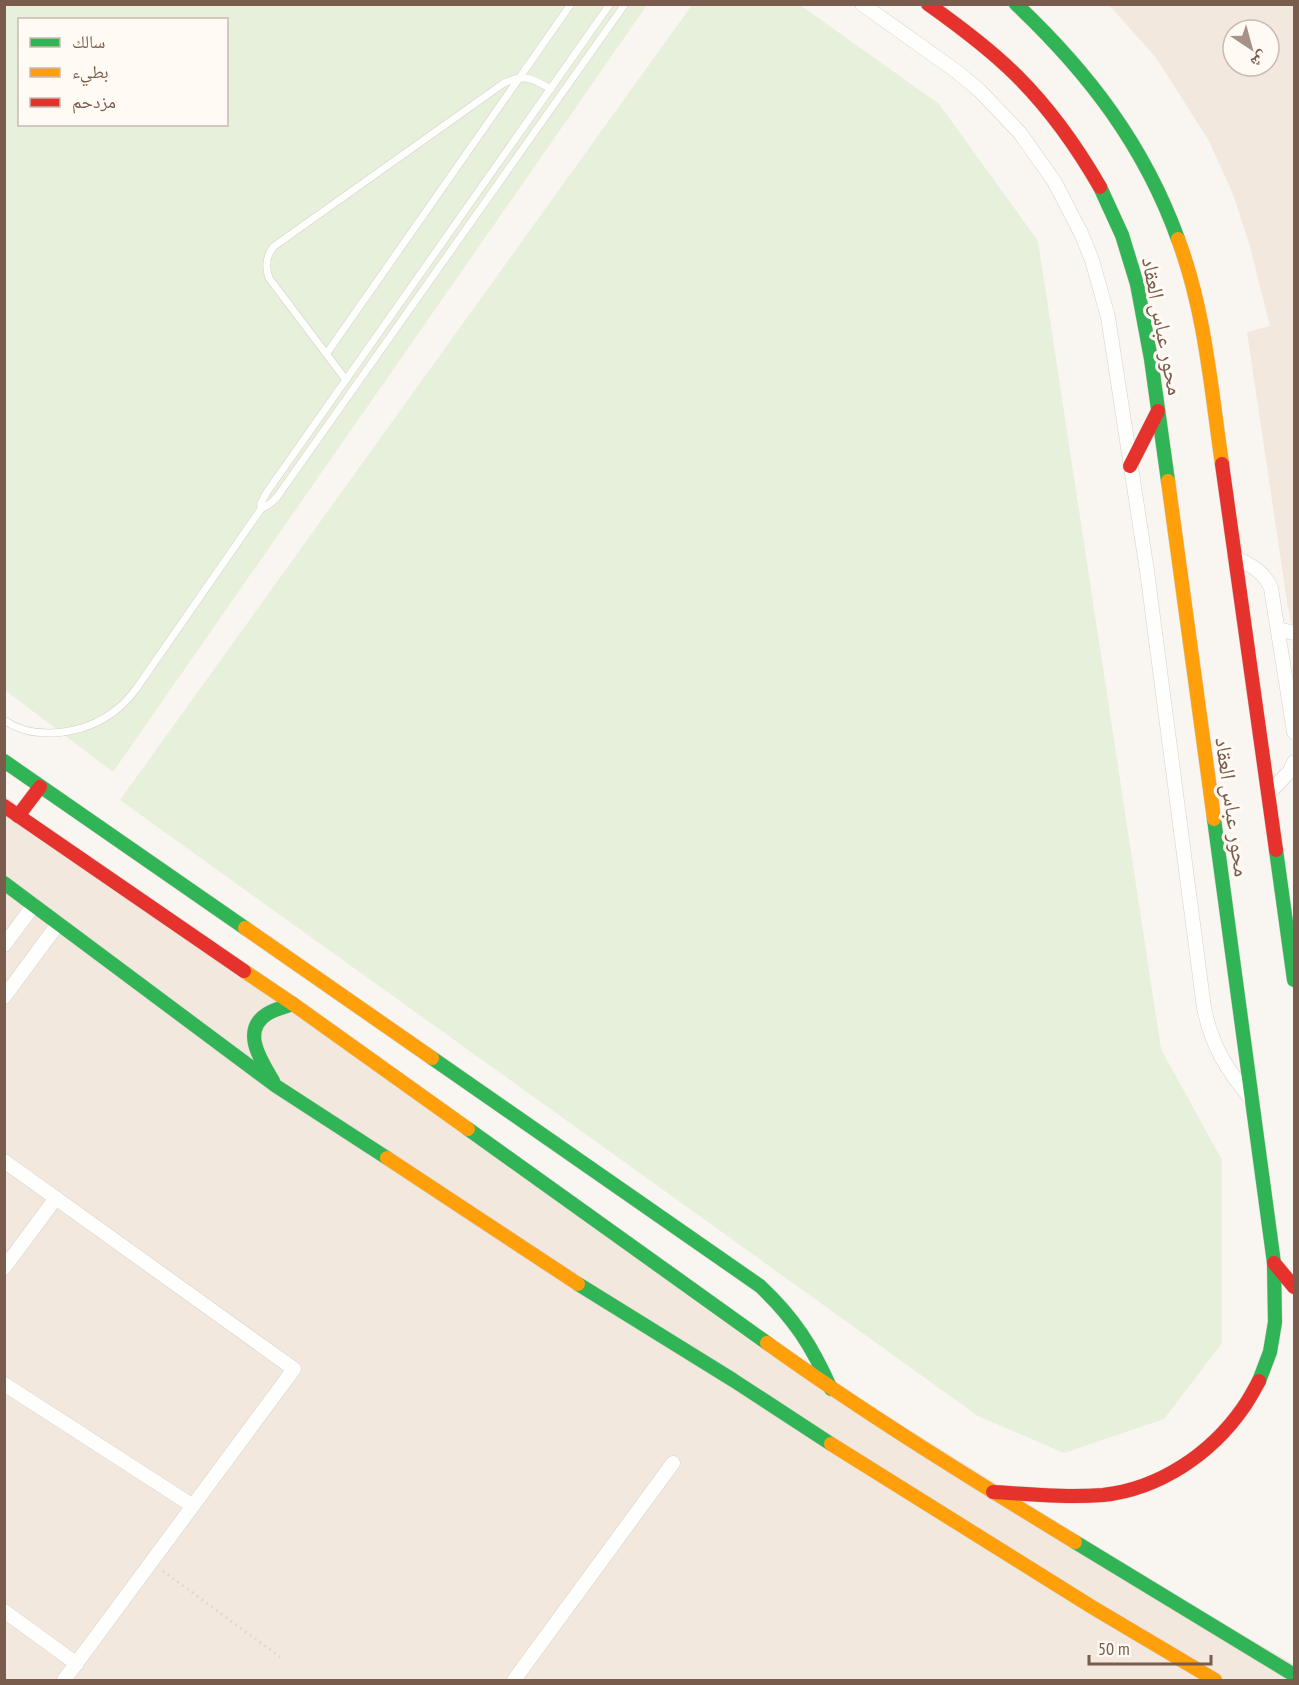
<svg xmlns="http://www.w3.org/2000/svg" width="1299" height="1685" font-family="'PT Sans Narrow','Noto Naskh Arabic',sans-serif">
	<rect width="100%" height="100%" fill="#f9f5f0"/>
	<g fill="#f2e8de" fill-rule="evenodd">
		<path d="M 1109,5 L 1294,5 L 1294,637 L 1288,608 L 1247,332 L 1270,326 L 1250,247 L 1233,194 L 1209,141 L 1157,59 ZM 1233,30 L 1269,30 L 1269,66 L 1233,66 Z"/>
		<path d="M 5,796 L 641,1262 L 1195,1608 L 1294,1664 L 1294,1680 L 5,1680 Z"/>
	</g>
	<g fill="#e7f0db" fill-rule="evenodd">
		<path d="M 4,5 L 647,5 L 113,772 L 5,690 ZM 20,20 L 226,20 L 226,124 L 20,124 Z"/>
		<path d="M 692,5 L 800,5 L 939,104 L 1038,241 L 1161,1049 L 1222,1160 L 1222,1343 L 1164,1419 L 1064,1453 L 978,1416 L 120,800 Z"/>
	</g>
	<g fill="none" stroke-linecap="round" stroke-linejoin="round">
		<g stroke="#d7d1cb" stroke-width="8">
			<g id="lane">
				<path d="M 327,353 L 571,4"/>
				<path d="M 346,380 L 269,278 C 265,266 266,257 273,247 L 504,83 C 524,73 533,79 551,89"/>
				<path d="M 261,509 L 271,503 L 277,497 L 625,4"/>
				<path d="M 4,720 C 37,743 87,733 116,710 C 124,704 130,697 136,689 L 261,509 L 261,503 L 267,492 L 610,4"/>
			</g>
		</g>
		<g stroke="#d7d1cb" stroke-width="15">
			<g id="street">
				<path d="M 862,4 L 956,71 L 979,90 L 1020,133 L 1054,181 L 1081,233 L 1092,260 L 1108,317 L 1147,571 L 1204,1008 C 1212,1047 1227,1070 1252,1100"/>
				<path d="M 1235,557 C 1250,565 1264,571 1271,588 L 1294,732"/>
				<path d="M 1278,629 L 1294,633"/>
				<path d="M 1268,794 L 1290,771 L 1294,762"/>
				<path d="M 4,945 L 34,905"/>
				<path d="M 4,997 L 58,924"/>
				<path d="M 4,1161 L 294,1369 L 64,1680"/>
				<path d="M 4,1268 L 56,1198"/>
				<path d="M 4,1384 L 193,1506"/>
				<path d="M 4,1611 L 77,1664"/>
				<path d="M 514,1680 L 673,1463"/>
			</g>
		</g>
		<g stroke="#d9d2cb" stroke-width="15">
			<g id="fast">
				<path d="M 1016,4 C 1088,72 1144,145 1178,239"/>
				<path d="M 1100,187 L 1122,235 L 1137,284 L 1151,359 L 1168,481"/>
				<path d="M 4,761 L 245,928"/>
				<path d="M 1214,819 L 1274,1263 L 1275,1322 L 1270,1352 L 1259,1381"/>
				<path d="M 1276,850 L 1294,980"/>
				<path d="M 4,883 L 276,1086 L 387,1158"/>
				<path d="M 432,1058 L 760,1286 C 794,1318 812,1346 831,1389"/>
				<path d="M 273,1081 C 262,1062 240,1031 267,1014 C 275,1009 284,1007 293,1004"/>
				<path d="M 468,1129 L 767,1343"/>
				<path d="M 578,1284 L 733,1380 L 831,1444"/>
				<path d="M 1075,1542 L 1294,1675"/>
			</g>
		</g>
		<g stroke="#d9d2cb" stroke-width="15">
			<g id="slow">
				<path d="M 1178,239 C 1205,311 1211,388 1222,464"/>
				<path d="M 1168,481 L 1214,819"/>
				<path d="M 245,928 L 432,1058"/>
				<path d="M 244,971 L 293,1004 L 468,1129"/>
				<path d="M 387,1158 L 578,1284"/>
				<path d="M 767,1343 C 866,1414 970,1478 1075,1542"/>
				<path d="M 831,1444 L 1092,1607 L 1215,1680"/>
			</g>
		</g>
		<g stroke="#d9d2cb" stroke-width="15">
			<g id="jam">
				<path d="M 928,4 C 959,26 990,49 1017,76 C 1050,109 1077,147 1100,187"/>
				<path d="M 1222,464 L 1276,850"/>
				<path d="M 1130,466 L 1158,411"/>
				<path d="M 4,806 L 244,971"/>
				<path d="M 18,816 L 40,787"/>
				<path d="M 1274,1263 L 1294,1287"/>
				<path d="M 993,1492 C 1029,1494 1066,1498 1103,1495 C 1159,1489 1211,1454 1243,1408 C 1249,1400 1254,1390 1259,1381"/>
			</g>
		</g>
		<path stroke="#dcd5d0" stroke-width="3" stroke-dasharray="1.5 4.5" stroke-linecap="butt" d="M 163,1571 L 280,1657"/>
		<use href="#lane" stroke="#fefefd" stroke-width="7"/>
		<use href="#street" stroke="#fefefd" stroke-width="14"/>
		<use href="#fast" stroke="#30b455" stroke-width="14"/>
		<use href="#slow" stroke="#ff9f0a" stroke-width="14"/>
		<use href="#jam" stroke="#e5322d" stroke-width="14"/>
	</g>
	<g text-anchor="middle" stroke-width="6" stroke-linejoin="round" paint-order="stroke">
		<g font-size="22" fill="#7a5c4d" stroke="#fffaf3">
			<text transform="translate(1163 326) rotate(79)" y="8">محور عباس العقاد</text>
			<text transform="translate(1233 807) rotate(82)" y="8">محور عباس العقاد</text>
		</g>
	</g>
	<rect width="1299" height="1685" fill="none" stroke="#7a5c4d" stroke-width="12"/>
	<rect x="18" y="18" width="210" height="108" fill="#fffaf3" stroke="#cabbb1" stroke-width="1.5"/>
	<rect x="30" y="38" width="30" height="9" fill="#30b455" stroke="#cabbb1" stroke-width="1.5"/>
	<text x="72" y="48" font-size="18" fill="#7a5c4d">سالك</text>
	<rect x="30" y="68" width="30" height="9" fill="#ff9f0a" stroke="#cabbb1" stroke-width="1.5"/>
	<text x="72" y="78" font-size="18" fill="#7a5c4d">بطيء</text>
	<rect x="30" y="98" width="30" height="9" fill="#e5322d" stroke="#cabbb1" stroke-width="1.5"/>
	<text x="72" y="108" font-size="18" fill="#7a5c4d">مزدحم</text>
	<g transform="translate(1251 48) rotate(144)"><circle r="28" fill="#fffaf3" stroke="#cabbb1" stroke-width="1.5"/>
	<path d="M0-4.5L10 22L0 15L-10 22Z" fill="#a69286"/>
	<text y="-9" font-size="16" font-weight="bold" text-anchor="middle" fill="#7a5c4d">ش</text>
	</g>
	<path d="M1089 1655v9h122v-9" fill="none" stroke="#7a5c4d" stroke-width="3"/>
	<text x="1098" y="1655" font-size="18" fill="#7a5c4d" stroke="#fffaf3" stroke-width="4.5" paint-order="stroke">50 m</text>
</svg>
